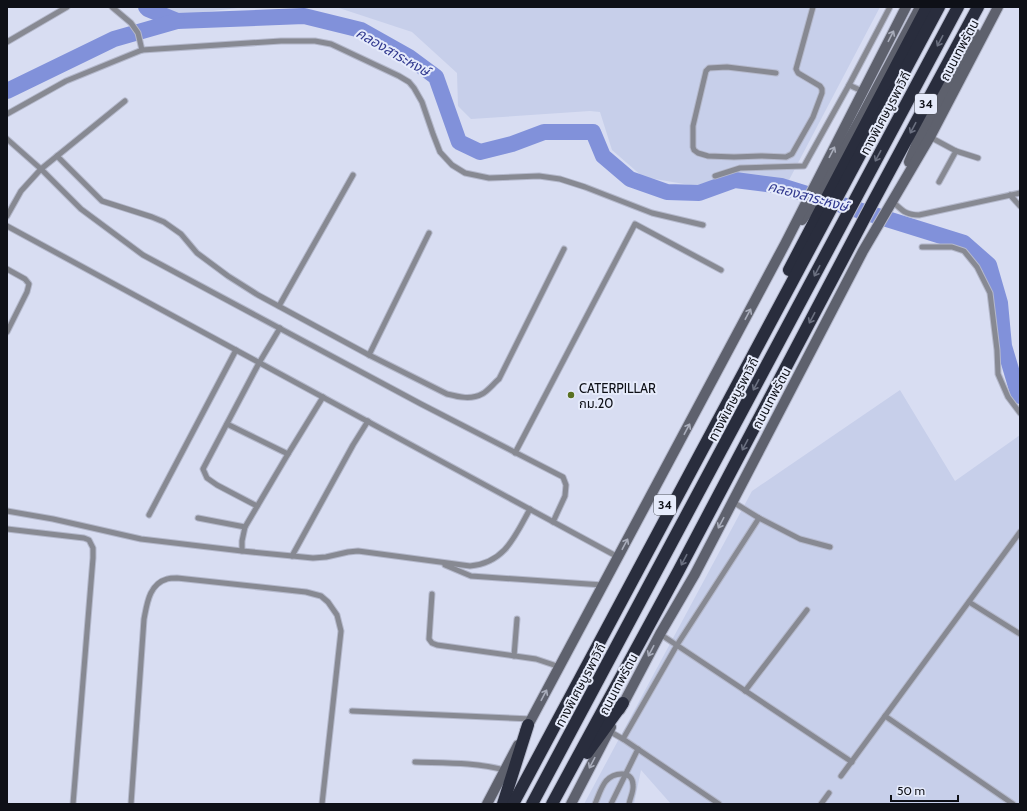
<svg xmlns="http://www.w3.org/2000/svg" width="1027" height="811" font-family="Cabin,'Noto Sans Thai',sans-serif">
	<rect width="100%" height="100%" fill="#d8ddf2"/>
	<g fill="#c7cfea">
		<path d="M 161,7 L 246,7 L 179,15 Z"/>
		<path d="M 336,7 L 880,7 L 789,180 L 735,174 L 702,187 L 643,177 L 612,150 L 600,112 L 590,111 L 471,119 L 458,106 L 457,73 L 412,32 Z"/>
		<path d="M 900,390 L 955,481 L 1020,435 L 1020,804 L 671,804 L 641,770 L 634,804 L 584,804 L 752,491 Z"/>
	</g>
	<g fill="none" stroke-linecap="round" stroke-linejoin="round">
		<g stroke="#8191da" stroke-width="16">
			<path d="M 146,7 L 148,9 L 177,21 L 304,16 L 361,30 L 409,57 L 436,77 L 459,142 L 480,152 L 512,144 L 544,132 L 593,132 L 603,156 L 630,179 L 667,192 L 699,193 L 735,180 L 781,186 L 964,243 L 989,265 L 1000,303 L 1004,346 L 1018,393 L 1020,396"/>
			<path d="M 7,91 L 114,39 L 177,21"/>
		</g>
		<g stroke="#b4b8cb" stroke-width="7">
			<g id="lane">
				<path d="M 112,7 L 131,23 L 138,33 L 142,50"/>
				<path d="M 7,42 L 67,7"/>
				<path d="M 776,73 L 727,67 L 709,68 L 706,71 L 693,126 L 693,147 L 694,150 L 698,153 L 708,156 L 734,157 L 761,156 L 786,157 L 792,154 L 813,117 L 822,93 L 822,89 L 820,86 L 798,73 L 796,69 L 813,7"/>
				<path d="M 849,85 L 890,7"/>
				<path d="M 7,114 L 66,81 L 142,50 L 281,41 L 315,41 L 331,44 L 399,76 L 409,82 L 414,88 L 422,102 L 433,134 L 440,152 L 452,165 L 465,173 L 489,178 L 539,176 L 560,179 L 585,187 L 652,213 L 703,225"/>
				<path d="M 930,137 L 956,151 L 939,182"/>
				<path d="M 7,139 L 41,169 L 81,209 L 143,255 L 421,404 L 563,477 L 566,485 L 565,496 L 553,522"/>
				<path d="M 956,151 L 978,158"/>
				<path d="M 57,156 L 102,201 L 152,217 L 164,222 L 181,234 L 197,253 L 228,276 L 258,295 L 369,355 L 447,394 C 459,397 471,400 482,394 C 488,391 494,383 499,379 L 564,249"/>
				<path d="M 715,176 L 740,168 L 804,166 L 849,85 L 862,91"/>
				<path d="M 1010,195 L 1020,206"/>
				<path d="M 892,201 C 902,210 905,215 919,215 L 1020,193"/>
				<path d="M 7,216 L 21,191 L 41,169 L 125,101"/>
				<path d="M 7,226 L 618,557"/>
				<path d="M 922,247 L 952,247 L 964,251 L 977,267 L 990,293 L 997,350 L 998,374 L 1008,397 L 1020,413"/>
				<path d="M 7,269 L 25,279 L 29,284 L 27,292 L 7,332"/>
				<path d="M 279,306 L 353,175"/>
				<path d="M 369,355 L 429,233"/>
				<path d="M 227,424 L 288,454"/>
				<path d="M 515,453 L 635,224 L 721,270"/>
				<path d="M 733,502 L 759,518 L 800,539 L 830,547"/>
				<path d="M 257,506 L 217,485 L 207,478 L 203,469 L 259,363 L 280,328"/>
				<path d="M 7,511 L 53,519 L 141,539 L 242,551 L 313,558 L 326,557 L 348,552 L 358,551 L 470,566 C 505,563 515,536 530,509"/>
				<path d="M 149,515 L 236,350"/>
				<path d="M 198,518 L 245,527"/>
				<path d="M 7,529 L 84,538 L 89,540 L 93,548 L 93,558 L 73,804"/>
				<path d="M 242,551 L 242,541 L 245,527 L 288,454 L 323,397"/>
				<path d="M 292,556 L 353,445 L 368,421"/>
				<path d="M 445,565 L 471,576 L 603,585"/>
				<path d="M 432,594 L 429,639 L 432,643 L 437,645 L 536,659 L 560,667"/>
				<path d="M 969,602 L 1020,634"/>
				<path d="M 660,634 L 852,762"/>
				<path d="M 514,656 L 517,619"/>
				<path d="M 745,691 L 807,610"/>
				<path d="M 352,711 L 532,719"/>
				<path d="M 885,716 L 1013,804"/>
				<path d="M 609,731 L 623,739 L 719,804"/>
				<path d="M 623,739 L 677,645 L 759,518"/>
				<path d="M 415,762 C 446,763 474,762 505,770"/>
				<path d="M 841,776 L 1020,532"/>
				<path d="M 131,804 L 144,619 C 147,604 149,584 167,579 C 170,578 174,578 177,578 L 306,592 L 321,596 L 328,602 L 337,615 L 341,631 L 322,804"/>
				<path d="M 595,804 C 598,797 601,787 606,781 C 614,772 633,770 633,785 C 634,791 630,798 629,804"/>
				<path d="M 611,804 L 638,749"/>
				<path d="M 821,804 L 829,793"/>
			</g>
		</g>
		<g stroke="#b4b8cb" stroke-width="12">
			<g id="secondary">
				<path d="M 909,162 L 919,138 L 976,34"/>
				<path d="M 802,220 L 812,206 L 862,116 L 920,7"/>
				<path d="M 620,710 L 660,634 L 695,574 L 863,251 L 930,137 L 998,7"/>
				<path d="M 525,731 L 785,244 L 906,7"/>
				<path d="M 487,804 L 518,745"/>
				<path d="M 571,804 L 611,727"/>
			</g>
		</g>
		<g stroke="#b4b8cb" stroke-width="14">
			<g id="highway">
				<path d="M 789,270 L 927,7"/>
				<path d="M 587,753 L 623,703"/>
				<path d="M 503,804 L 528,725"/>
				<path d="M 513,804 L 939,7"/>
				<path d="M 532,804 L 958,7"/>
				<path d="M 552,804 L 679,570 L 873,202 L 978,7"/>
			</g>
		</g>
		<use href="#lane" stroke="#878992" stroke-width="5"/>
		<use href="#secondary" stroke="#5e616d" stroke-width="10"/>
		<use href="#highway" stroke="#292d3d" stroke-width="12"/>
	</g>
	<defs><path id="oneway-shaft" d="M-6 0H5M1.5-3L5.5 0L1.5 3" fill="none" stroke-width="1.6" stroke-linecap="round" stroke-linejoin="round"/></defs>
	<g stroke="#a9adbb">
		<use href="#oneway-shaft" transform="translate(891 36) rotate(-63)"/>
		<use href="#oneway-shaft" transform="translate(832 152) rotate(-63)"/>
		<use href="#oneway-shaft" transform="translate(748 314) rotate(-62)"/>
		<use href="#oneway-shaft" transform="translate(687 429) rotate(-62)"/>
		<use href="#oneway-shaft" transform="translate(721 523) rotate(118)"/>
		<use href="#oneway-shaft" transform="translate(625 544) rotate(-62)"/>
		<use href="#oneway-shaft" transform="translate(651 651) rotate(118)"/>
		<use href="#oneway-shaft" transform="translate(544 695) rotate(-62)"/>
		<use href="#oneway-shaft" transform="translate(592 763) rotate(118)"/>
	</g>
	<g stroke="#6b7080">
		<use href="#oneway-shaft" transform="translate(940 41) rotate(118)"/>
		<use href="#oneway-shaft" transform="translate(913 128) rotate(118)"/>
		<use href="#oneway-shaft" transform="translate(878 156) rotate(118)"/>
		<use href="#oneway-shaft" transform="translate(817 271) rotate(118)"/>
		<use href="#oneway-shaft" transform="translate(812 318) rotate(118)"/>
		<use href="#oneway-shaft" transform="translate(756 385) rotate(118)"/>
		<use href="#oneway-shaft" transform="translate(745 445) rotate(118)"/>
		<use href="#oneway-shaft" transform="translate(684 560) rotate(118)"/>
	</g>
	<circle fill="#5a7121" stroke="#e6ebfb" stroke-width="1.5" cx="571" cy="395" r="4"/>
	<g text-anchor="middle" stroke-width="4" stroke-linejoin="round" paint-order="stroke">
		<g fill="#e6ebfb" stroke="#4f525b" stroke-width="1">
			<rect x="915" y="94" width="22" height="20" rx="3"/>
			<rect x="654" y="495" width="22" height="20" rx="3"/>
		</g>
		<g font-size="12" font-weight="bold" fill="#0e1017">
			<text x="926" y="108">34</text>
			<text x="665" y="509">34</text>
		</g>
		<g font-size="13" fill="#0e1017" stroke="#e6ebfb">
			<text transform="translate(959 50) rotate(-62)" y="5">ถนนเทพรัตน</text>
			<text transform="translate(885 113) rotate(-62)" y="5">ทางพิเศษบูรพาวิถี</text>
			<text transform="translate(771 398) rotate(-62)" y="5">ถนนเทพรัตน</text>
			<text transform="translate(733 399) rotate(-62)" y="5">ทางพิเศษบูรพาวิถี</text>
			<text transform="translate(618 684) rotate(-62)" y="5">ถนนเทพรัตน</text>
			<text transform="translate(580 685) rotate(-62)" y="5">ทางพิเศษบูรพาวิถี</text>
		</g>
		<g font-size="13" fill="#0e1017" stroke="#e6ebfb" text-anchor="start">
			<text x="579" y="393">CATERPILLAR<tspan x="579" dy="15">กม.20</tspan></text>
		</g>
		<g font-size="14" font-style="italic" fill="#31398f" stroke="#e6ebfb">
			<text transform="translate(393 52) rotate(30)" y="5">คลองสาระหงษ์</text>
			<text transform="translate(808 196) rotate(15)" y="5">คลองสาระหงษ์</text>
		</g>
	</g>
	<rect width="1027" height="811" fill="none" stroke="#0e1017" stroke-width="16"/>
	<path d="M891 795v6h67v-6" fill="none" stroke="#0e1017" stroke-width="2"/>
	<text x="897" y="795" font-size="12" fill="#0e1017" stroke="#e6ebfb" stroke-width="3" paint-order="stroke">50 m</text>
</svg>
